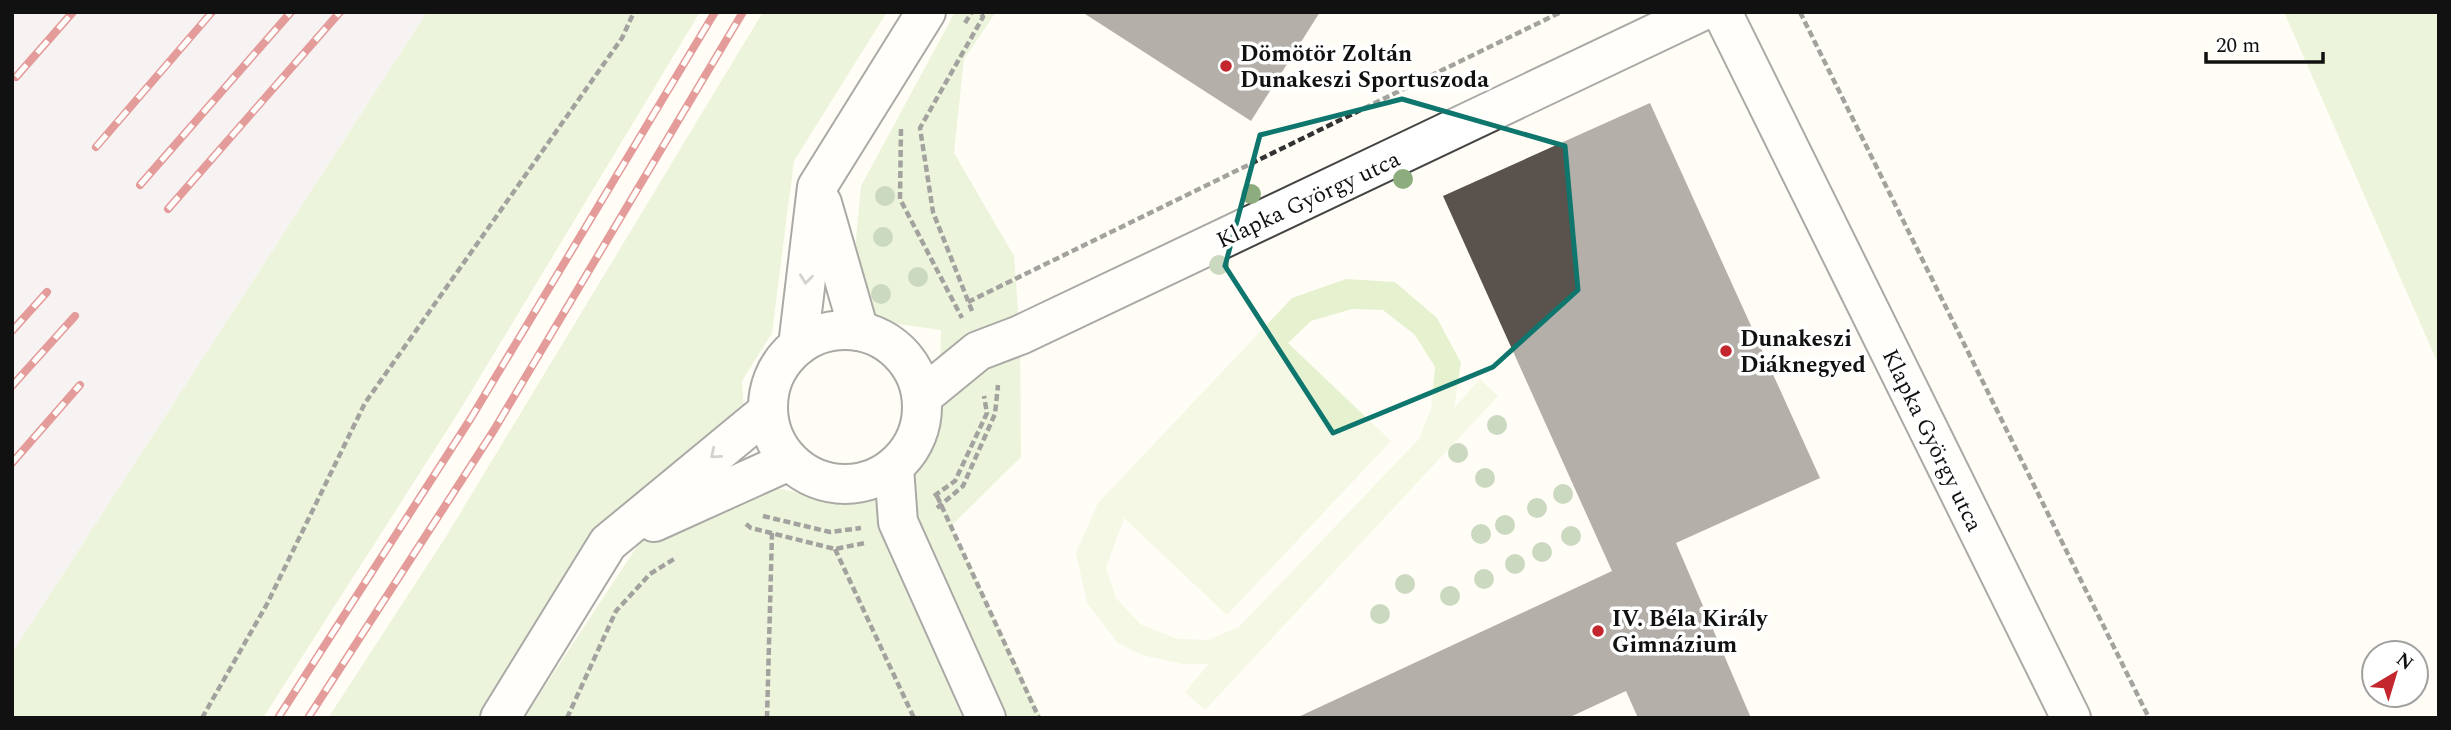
<svg xmlns="http://www.w3.org/2000/svg" width="2451" height="730" font-family="Spectral,serif">
	<rect width="100%" height="100%" fill="#fffdf5"/>
	<path fill="#eee6ef" d="M 12,12 L 427,12 L 12,653 Z"/>
	<g fill="#d5ebbd">
		<path d="M 427,12 L 700,12 L 460,410 L 263,718 L 12,718 L 12,653 Z"/>
		<path d="M 763,12 L 887,12 L 794,161 L 772,333 L 742,381 L 744,412 L 595,535 L 479,718 L 328,718 L 447,535 Z"/>
		<path d="M 955,12 L 996,12 L 964,59 L 954,153 L 1014,256 L 1020,335 L 1021,457 L 951,526 L 1042,718 L 524,718 L 649,528 L 772,487 L 830,500 L 869,485 L 925,424 L 939,399 L 941,330 L 884,322 L 850,303 L 861,186 Z"/>
		<path d="M 2284,12 L 2439,12 L 2439,366 Z"/>
	</g>
	<path fill="#e6f2cf" fill-rule="evenodd" d="M 1346,279 L 1395,282 L 1437,318 L 1461,363 L 1454,408 L 1480,379 L 1498,396 L 1205,710 L 1185,692 L 1209,664 L 1183,664 L 1142,655 L 1118,643 L 1087,603 L 1076,553 L 1098,503 L 1292,298 ZM 1352,309 L 1383,310 L 1415,335 L 1435,367 L 1431,409 L 1419,439 L 1239,627 L 1208,640 L 1177,639 L 1140,624 L 1116,598 L 1106,568 L 1124,518 L 1227,615 L 1391,441 L 1288,343 L 1311,321 Z"/>
	<g fill="#5a524d">
		<path d="M 1082,12 L 1320,12 L 1251,121 Z"/>
		<path d="M 1650,103 L 1820,478 L 1676,543 L 1751,718 L 1638,718 L 1626,691 L 1568,718 L 1296,718 L 1612,571 L 1443,196 Z"/>
	</g>
	<g fill="none" stroke-linecap="round" stroke-linejoin="round">
		<g stroke="#444" stroke-width="42">
			<g id="minor">
				<path d="M 1722,12 L 2071,718"/>
				<path d="M 822,203 L 859,331"/>
				<circle cx="845" cy="407" r="77"/>
				<path d="M 798,346 L 817,187 L 926,12"/>
				<path d="M 923,396 L 978,351 L 1020,335 L 1700,12"/>
				<path d="M 894,468 L 898,522 L 986,718"/>
				<path d="M 654,522 L 789,461"/>
				<path d="M 500,718 L 608,543 L 768,411"/>
			</g>
		</g>
		<g stroke="#333" stroke-width="4.5" stroke-dasharray="7 3.5" stroke-linecap="butt">
			<path d="M 1800,12 L 2149,718"/>
			<path d="M 965,23 L 972,12"/>
			<path d="M 901,129 L 900,199 L 962,318"/>
			<path d="M 968,302 L 1561,12"/>
			<path d="M 972,311 L 933,212 L 920,128 L 983,17 L 980,12"/>
			<path d="M 934,496 L 955,481 L 987,413 L 984,396"/>
			<path d="M 937,496 L 1039,718"/>
			<path d="M 937,508 L 963,486 L 995,414 L 998,385"/>
			<path d="M 763,516 L 830,532 L 861,528"/>
			<path d="M 746,524 L 751,528 L 835,549 L 865,543"/>
			<path d="M 835,549 L 914,718"/>
			<path d="M 202,718 L 267,604 L 365,403 L 622,38 L 634,12"/>
			<path d="M 567,718 L 616,611 L 650,574 L 674,559"/>
			<path d="M 767,718 L 772,533"/>
		</g>
		<use href="#minor" stroke="#fff" stroke-width="38"/>
		<g stroke="#c4262e" stroke-width="8">
			<g id="rail">
				<path d="M 16,77 L 73,12"/>
				<path d="M 96,147 L 212,12"/>
				<path d="M 140,185 L 291,12"/>
				<path d="M 168,209 L 340,12"/>
				<path d="M 12,331 L 47,292"/>
				<path d="M 12,386 L 75,316"/>
				<path d="M 12,463 L 80,385"/>
				<path d="M 278,718 L 471,418 L 715,12"/>
				<path d="M 308,718 L 494,430 L 743,12"/>
			</g>
		</g>
		<use href="#rail" stroke="#fff" stroke-width="5" stroke-dasharray="16" stroke-linecap="butt"/>
	</g>
	<g fill="#8dad7f">
		<circle cx="1403" cy="179" r="10"/>
		<circle cx="1251" cy="194" r="10"/>
		<circle cx="885" cy="196" r="10"/>
		<circle cx="883" cy="237" r="10"/>
		<circle cx="1219" cy="265" r="10"/>
		<circle cx="918" cy="277" r="10"/>
		<circle cx="881" cy="294" r="10"/>
		<circle cx="1497" cy="425" r="10"/>
		<circle cx="1458" cy="453" r="10"/>
		<circle cx="1485" cy="478" r="10"/>
		<circle cx="1563" cy="494" r="10"/>
		<circle cx="1537" cy="508" r="10"/>
		<circle cx="1505" cy="525" r="10"/>
		<circle cx="1481" cy="534" r="10"/>
		<circle cx="1571" cy="536" r="10"/>
		<circle cx="1542" cy="552" r="10"/>
		<circle cx="1515" cy="564" r="10"/>
		<circle cx="1484" cy="579" r="10"/>
		<circle cx="1405" cy="584" r="10"/>
		<circle cx="1450" cy="596" r="10"/>
		<circle cx="1380" cy="614" r="10"/>
	</g>
	<defs><path id="oneway-chevron" d="M-2-3.5L2.5 0L-2 3.5" fill="none" stroke-width="1.6" stroke-linecap="round" stroke-linejoin="round" transform="scale(1.75)"/></defs>
	<g stroke="#a0a0a0">
		<use href="#oneway-chevron" transform="translate(806 279) rotate(97)"/>
		<use href="#oneway-chevron" transform="translate(715 454) rotate(140)"/>
	</g>
	<path d="M0 0H2451V730H0ZM 1402,99 L 1565,146 L 1578,290 L 1493,367 L 1333,433 L 1225,266 L 1260,135 Z" fill="#fffdf5" fill-opacity=".55" fill-rule="evenodd"/>
	<path fill="none" stroke="#0f766e" stroke-width="5" stroke-linejoin="round" d="M 1402,99 L 1565,146 L 1578,290 L 1493,367 L 1333,433 L 1225,266 L 1260,135 Z"/>
	<g fill="#c4262e" stroke="#fff" stroke-width="2.5">
		<circle cx="1226" cy="66" r="7"/>
		<circle cx="1726" cy="351" r="7"/>
		<circle cx="1598" cy="631" r="7"/>
	</g>
	<g text-anchor="middle" stroke-width="7" stroke-linejoin="round" paint-order="stroke">
		<g font-size="23" font-weight="bold" fill="#111" stroke="#fff" text-anchor="start">
			<text x="1240" y="61">Dömötör Zoltán<tspan x="1240" dy="26">Dunakeszi Sportuszoda</tspan></text>
			<text x="1740" y="346">Dunakeszi<tspan x="1740" dy="26">Diáknegyed</tspan></text>
			<text x="1612" y="626">IV. Béla Király<tspan x="1612" dy="26">Gimnázium</tspan></text>
		</g>
		<g font-size="23" fill="#111" stroke="#fff">
			<text transform="translate(1308 199) rotate(-25)" y="8">Klapka György utca</text>
			<text transform="translate(1933 440) rotate(64)" y="8">Klapka György utca</text>
		</g>
	</g>
	<rect width="2451" height="730" fill="none" stroke="#111111" stroke-width="28"/>
	<g transform="translate(2395 674) rotate(38)"><circle r="33" fill="#ffffff" stroke="#a0a0a0" stroke-width="2"/>
	<path d="M0-5L12 26L0 18L-12 26Z" fill="#c4262e"/>
	<text y="-10" font-size="19" font-weight="bold" text-anchor="middle" fill="#111111">N</text>
	</g>
	<path d="M2206 52v10h117v-10" fill="none" stroke="#111111" stroke-width="3.5"/>
	<text x="2216" y="52" font-size="21" fill="#111111" stroke="#ffffff" stroke-width="5" paint-order="stroke">20 m</text>
</svg>
